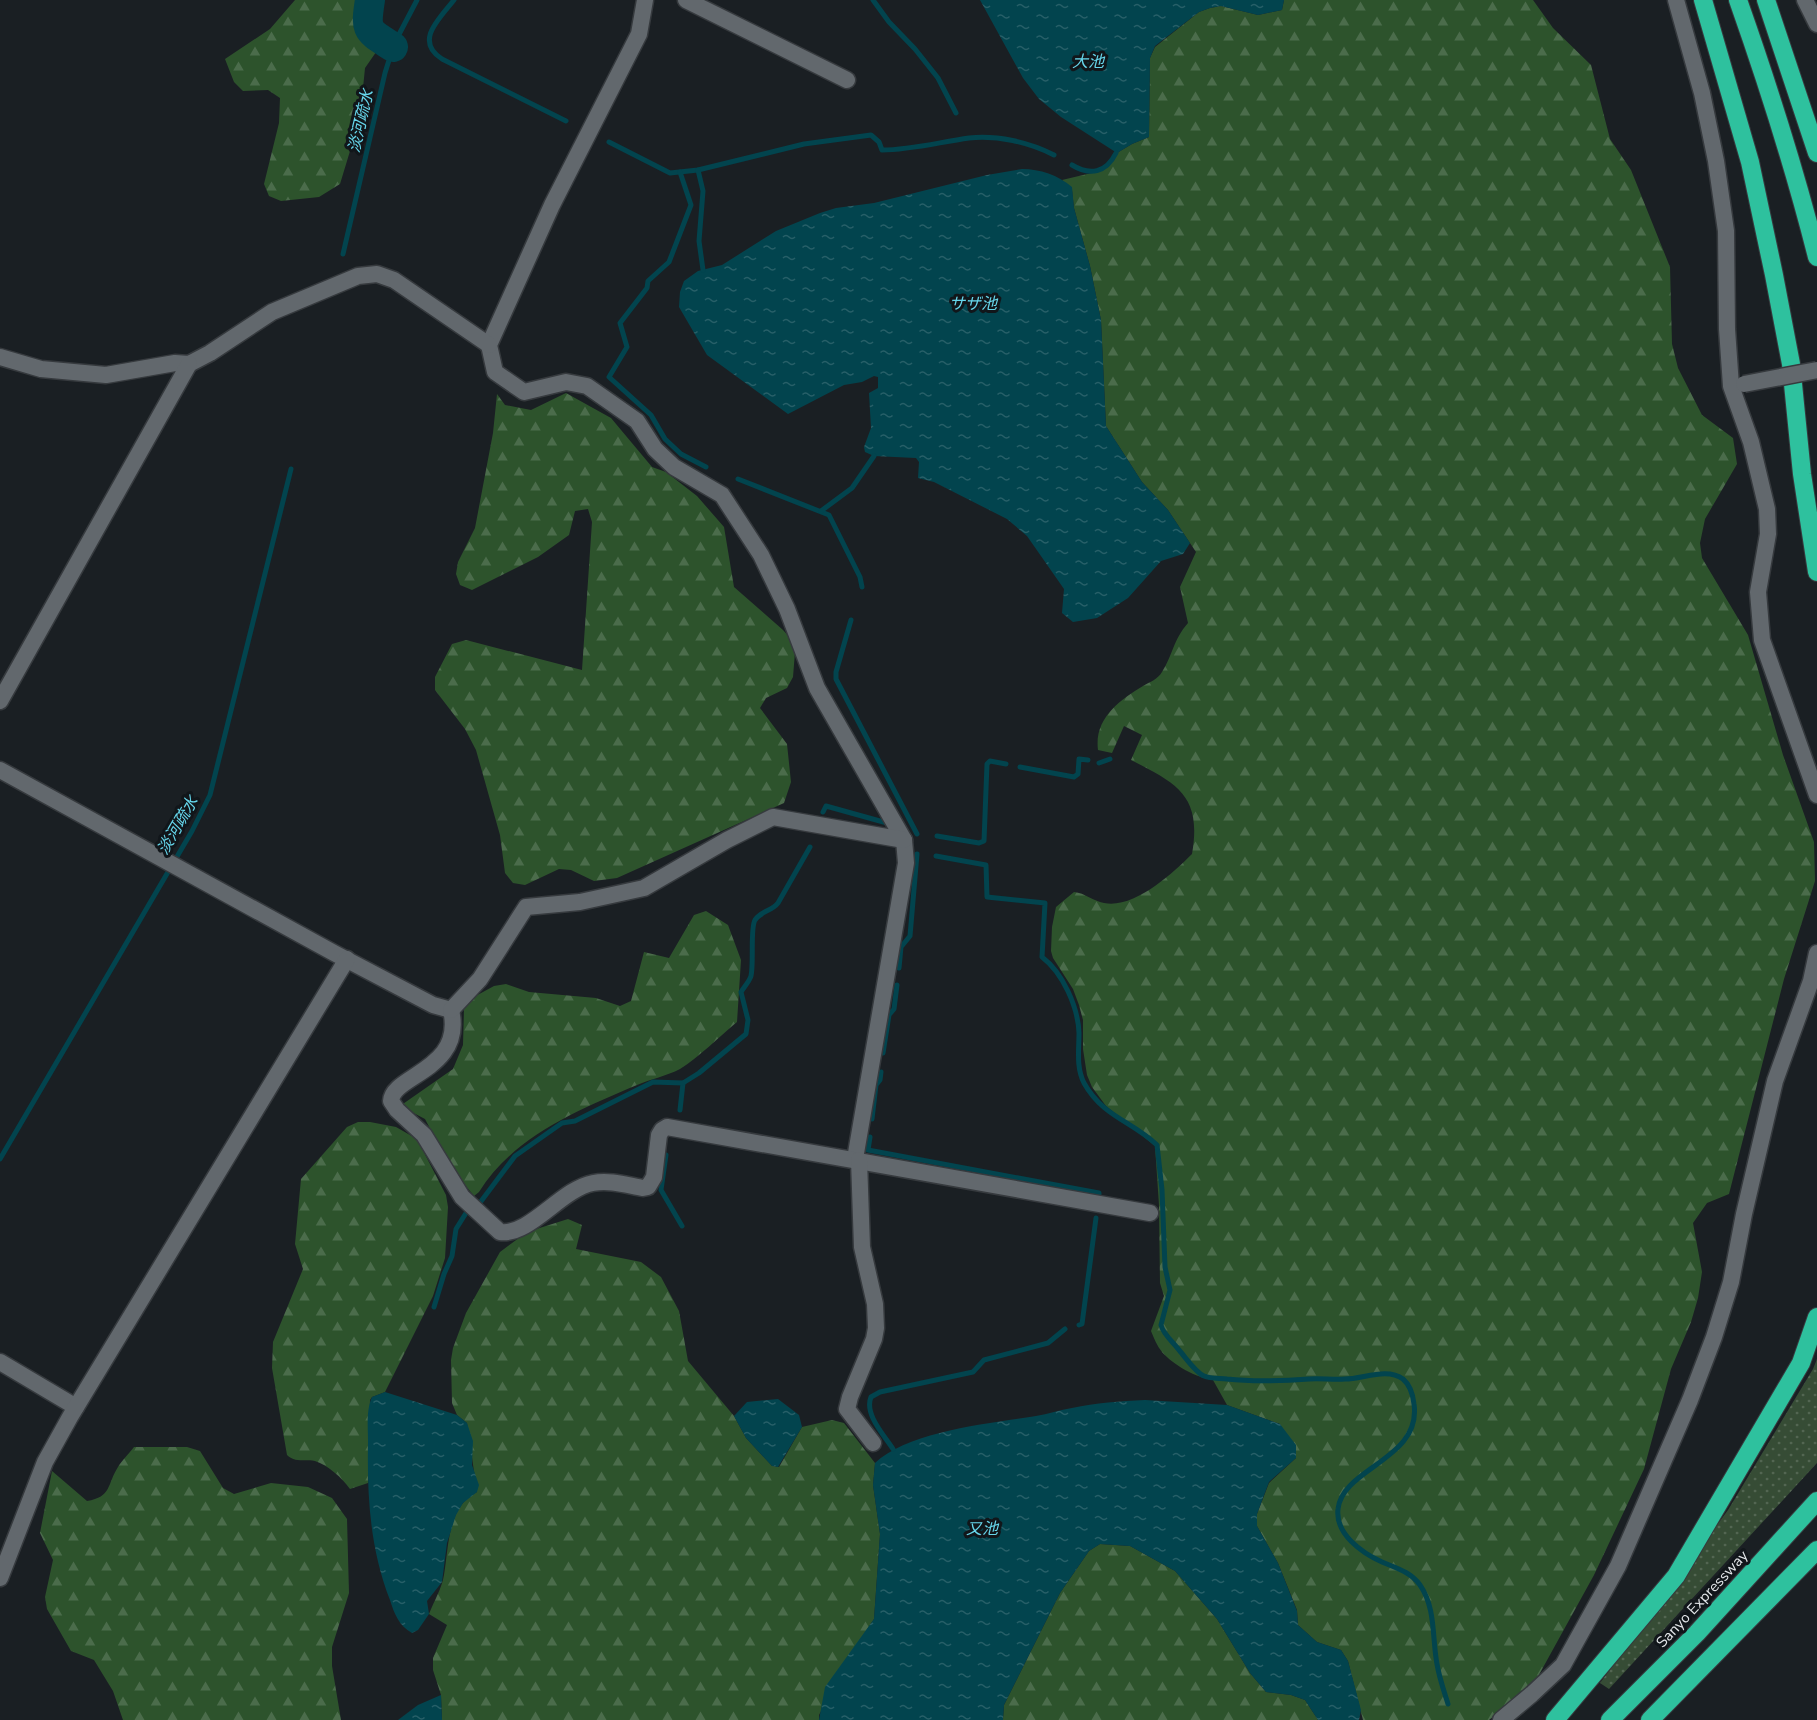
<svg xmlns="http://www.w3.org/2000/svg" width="1817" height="1720" font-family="'Nunito Sans','Noto Sans JP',sans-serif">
	<defs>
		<pattern id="grass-dots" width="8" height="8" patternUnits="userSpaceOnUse" patternTransform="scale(1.5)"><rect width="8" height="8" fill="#364c35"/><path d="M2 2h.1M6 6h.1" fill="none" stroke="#536652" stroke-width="1.8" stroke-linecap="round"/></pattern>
		<pattern id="forest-firs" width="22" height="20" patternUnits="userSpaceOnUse" patternTransform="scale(1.5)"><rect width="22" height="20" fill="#2d532c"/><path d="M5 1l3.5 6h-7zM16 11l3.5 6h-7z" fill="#4b6c4b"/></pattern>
		<pattern id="water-ripples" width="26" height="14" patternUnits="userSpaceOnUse" patternTransform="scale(1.5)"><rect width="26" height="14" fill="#02444e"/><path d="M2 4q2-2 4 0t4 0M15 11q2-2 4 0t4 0" fill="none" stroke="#275f68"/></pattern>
	</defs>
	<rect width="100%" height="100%" fill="#1a1f23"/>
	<path fill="url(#grass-dots)" d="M 1817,1359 L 1817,1463 L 1609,1689 L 1600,1683 L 1728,1510 L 1813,1369 Z"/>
	<g fill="url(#forest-firs)">
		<path d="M 295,0 L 362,0 L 390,32 L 365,68 L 360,118 L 340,184 L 319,197 L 281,201 L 269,196 L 264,184 L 279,123 L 280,98 L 268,90 L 243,91 L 234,82 L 225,59 L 270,29 Z"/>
		<path d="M 1284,0 L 1533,0 L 1553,28 L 1591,65 L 1610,139 L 1631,170 L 1670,267 L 1672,344 L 1678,368 L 1702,415 L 1733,438 L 1737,464 L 1705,519 L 1700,543 L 1702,558 L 1748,635 L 1783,755 L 1814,842 L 1815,881 L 1784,979 L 1729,1194 L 1707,1203 L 1693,1223 L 1702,1272 L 1698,1298 L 1691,1322 L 1671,1369 L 1644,1469 L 1594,1575 L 1535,1682 L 1489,1720 L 1363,1720 L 1348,1661 L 1341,1650 L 1317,1642 L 1298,1625 L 1297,1610 L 1278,1563 L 1257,1526 L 1257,1514 L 1269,1483 L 1296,1458 L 1280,1424 L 1227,1405 L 1213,1380 C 1197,1378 1173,1365 1162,1352 C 1157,1346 1154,1338 1151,1331 L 1164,1296 L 1160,1283 L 1159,1205 L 1155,1146 L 1106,1106 L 1092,1087 L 1087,1075 L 1083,1049 L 1083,1020 L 1079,1005 L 1073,989 L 1053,958 L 1051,951 L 1052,927 L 1056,907 L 1074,892 C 1085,893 1093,901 1104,903 C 1134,909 1172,874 1192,854 C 1202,796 1178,784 1131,760 L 1142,735 L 1124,726 L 1112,753 L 1098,750 C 1094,718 1120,700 1143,686 C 1150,682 1158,679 1162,672 C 1173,655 1173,640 1188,623 L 1180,587 L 1196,552 L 1168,510 L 1142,482 L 1106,426 L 1101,320 L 1090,266 L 1074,208 L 1072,190 L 1062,180 L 1100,171 L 1114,160 L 1117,153 L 1132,144 L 1149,137 L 1150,58 L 1155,47 L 1199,12 L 1210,8 L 1221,6 L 1258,15 L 1282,10 Z"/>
		<path d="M 566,393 L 611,418 L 652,467 L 666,472 L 697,496 L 724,527 L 734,587 L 783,630 L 791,639 L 795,652 L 793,677 L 787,688 L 766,698 L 760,708 L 787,744 L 791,782 L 784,803 L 617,878 L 594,881 L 571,870 L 559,869 L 525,885 L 513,883 L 505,873 L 500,835 L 476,750 L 465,729 L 435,690 L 435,677 L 452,644 L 466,640 L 582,670 L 592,522 L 588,509 L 575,511 L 569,535 L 538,557 L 472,590 L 460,585 L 456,574 L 458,562 L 475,528 L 493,433 L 497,394 L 505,405 L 531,410 Z"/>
		<path d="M 706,911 L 728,925 L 741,960 L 737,1022 C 719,1037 699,1057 680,1069 C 667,1076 650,1079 637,1085 C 578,1110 514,1136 479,1192 L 474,1196 L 451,1168 L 425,1119 L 400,1106 L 453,1069 L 463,1045 L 464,1009 L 472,998 L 494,986 L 506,984 L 529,992 L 596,998 L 620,1006 L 631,1001 L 644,952 L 669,958 L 694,915 Z"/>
		<path d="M 358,1122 L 370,1122 L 396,1127 L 417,1139 L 446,1195 L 448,1207 L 445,1258 L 433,1296 L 385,1392 L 372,1397 L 370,1400 L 368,1483 L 350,1489 C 342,1478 328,1465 315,1461 C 305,1459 295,1463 287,1455 L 272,1368 L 273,1342 L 303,1269 L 295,1244 L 301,1179 L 347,1127 Z"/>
		<path d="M 568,1219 L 582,1225 L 576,1249 L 641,1262 L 661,1277 L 679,1311 L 688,1361 L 734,1416 L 746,1438 L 772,1466 L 779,1467 L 802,1427 L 832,1420 L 844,1423 L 875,1463 L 873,1485 L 880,1534 L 874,1619 L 854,1649 L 819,1715 L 819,1720 L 442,1720 L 441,1695 L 433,1670 L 433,1658 L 447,1625 L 429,1614 C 434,1601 442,1588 444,1575 C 449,1547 447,1507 477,1492 L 467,1423 L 457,1415 L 452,1403 L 451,1360 L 453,1348 L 466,1313 L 500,1252 L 527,1232 Z"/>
		<path d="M 134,1447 L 187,1447 L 200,1451 L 223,1488 L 234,1494 L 271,1483 L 308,1487 L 332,1498 L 347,1519 L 349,1593 L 332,1647 L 332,1666 L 341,1720 L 123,1720 L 113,1691 L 94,1660 L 71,1651 L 47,1609 L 45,1597 L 53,1560 L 40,1533 L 52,1471 L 87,1501 C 112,1497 107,1484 118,1467 C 122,1460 129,1454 134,1447 Z"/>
		<path d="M 1100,1544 L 1130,1546 L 1175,1571 L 1217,1619 L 1250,1673 L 1266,1692 L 1291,1695 L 1305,1700 L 1318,1720 L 1003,1720 L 1004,1705 L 1060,1593 L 1089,1551 Z"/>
	</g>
	<g fill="url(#water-ripples)">
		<path d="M 980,0 L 1284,0 L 1282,10 L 1258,15 L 1221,6 L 1210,8 L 1199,12 L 1155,46 L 1150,58 L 1149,137 L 1132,144 L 1117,153 L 1061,117 L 1039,99 L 1023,78 Z"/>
		<path d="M 1022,169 C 1040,169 1058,175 1072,187 L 1074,208 L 1090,266 L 1101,320 L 1106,426 L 1142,482 L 1168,510 L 1190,543 L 1183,554 L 1161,561 L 1128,598 L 1097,618 L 1073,622 L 1062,613 L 1064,589 L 1027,536 L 1007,519 L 934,482 L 918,478 L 919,462 L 916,458 L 874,456 L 865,452 L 864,447 L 871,428 L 869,393 L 878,388 L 878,377 L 874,376 L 862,382 L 844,385 L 788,414 L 707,355 L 679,307 L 680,292 L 684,281 L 698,271 L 722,265 L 776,231 L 820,213 L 836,208 L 874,203 L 987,175 Z"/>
		<path d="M 385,1392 L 457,1415 L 467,1423 L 473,1441 L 472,1465 L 479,1485 L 477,1492 L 463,1503 L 456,1515 L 447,1543 L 442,1582 L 427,1601 L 429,1614 L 418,1630 L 412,1633 C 399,1626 394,1613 390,1600 C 370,1549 367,1496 368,1442 C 368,1428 366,1410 372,1397 Z"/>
		<path d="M 778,1399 L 799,1415 L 802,1427 L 778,1467 L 772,1466 L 746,1438 L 734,1416 L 747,1402 Z"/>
		<path d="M 1145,1400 L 1227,1405 L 1280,1424 L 1296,1445 L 1296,1458 L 1269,1482 L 1257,1514 L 1257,1526 L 1278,1563 L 1297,1611 L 1298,1625 L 1317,1642 L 1341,1650 L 1348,1661 L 1361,1710 L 1359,1720 L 1318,1720 L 1305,1700 L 1291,1695 L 1266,1692 L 1250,1673 L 1217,1619 L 1175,1571 L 1130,1546 L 1100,1544 L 1089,1551 L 1060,1593 L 1004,1705 L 1003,1720 L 819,1720 L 825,1687 L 874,1619 L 880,1534 L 873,1485 L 875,1463 C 908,1431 991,1423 1036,1416 C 1048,1414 1060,1410 1072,1408 C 1096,1403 1120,1401 1145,1400 Z"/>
		<path d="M 441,1695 L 442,1720 L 398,1720 L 418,1705 Z"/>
	</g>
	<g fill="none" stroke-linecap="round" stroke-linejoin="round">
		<g stroke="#02444e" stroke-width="5">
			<path d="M 454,0 C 439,19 414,41 442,59 L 566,121"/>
			<path d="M 873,0 L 889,22 L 915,49 L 938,78 L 956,113"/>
			<path d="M 609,142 L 670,173 L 698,170 L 804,144 L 871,135 L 879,142 L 882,150 C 911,150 940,142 969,138 C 997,135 1029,142 1054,155"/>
			<path d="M 1072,165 C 1090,176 1106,173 1116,153"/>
			<path d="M 698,170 L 703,191 L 699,241 L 703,270"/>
			<path d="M 680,172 L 691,205 L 669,262 L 648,281 L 647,288 L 620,323 L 627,347 L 609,377 L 651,415 L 665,439 L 681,454 L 706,467"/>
			<path d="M 343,254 L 385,73 L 394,44 L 417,0"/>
			<path d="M 738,479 L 829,515 L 860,577 L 862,587"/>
			<path d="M 821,511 L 852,488 L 874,456"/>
			<path d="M 851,620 L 836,672 L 836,679 L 917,834"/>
			<path d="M 1099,763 L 1110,759"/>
			<path d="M 1020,767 L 1074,777 L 1078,774 L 1079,759 L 1088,760"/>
			<path d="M 823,812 L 826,806 L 887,823"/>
			<path d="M 937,836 L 979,843 L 984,841 L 987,764 L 990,761 L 1006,764"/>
			<path d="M 936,856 L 986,865 L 987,897 L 1045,903 L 1042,957 C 1063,973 1078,1007 1079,1033 C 1079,1050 1076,1067 1084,1083 C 1103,1117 1132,1121 1157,1145 L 1162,1190 L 1165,1267 L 1170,1290 L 1161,1325 C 1163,1334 1173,1342 1179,1350 C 1186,1358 1195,1372 1204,1376 C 1211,1379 1220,1378 1227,1379 C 1255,1382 1281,1381 1309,1379 C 1321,1378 1333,1380 1345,1379 C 1363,1379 1387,1367 1403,1379 C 1410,1385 1413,1395 1414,1404 C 1422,1459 1342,1468 1338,1509 C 1335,1534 1362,1553 1382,1562 C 1396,1568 1411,1572 1420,1585 C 1436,1608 1432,1638 1437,1664 C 1439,1677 1444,1691 1448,1704"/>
			<path d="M 899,968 L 901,947 L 910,936 L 917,854"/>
			<path d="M 883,1053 L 889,1015 L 894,1009 L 897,985"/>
			<path d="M 680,1110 L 683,1083"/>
			<path d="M 872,1119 L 876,1085 L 880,1080 L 881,1072"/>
			<path d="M 870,1137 L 868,1150 L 1099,1193 L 1099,1194"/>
			<path d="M 666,1155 L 661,1190 L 682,1226"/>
			<path d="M 0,1159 L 192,831 L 210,795 L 291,469"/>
			<path d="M 479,1204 L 515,1156 L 562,1123 L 575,1121 L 653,1082 L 683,1083 L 699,1073 L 746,1034 L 748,1020 L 741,992 C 744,987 749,982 751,976 C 754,963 750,928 755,920 C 761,911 772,911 778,903 L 810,847"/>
			<path d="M 434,1307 L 444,1274 L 452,1256 L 456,1229 L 466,1213"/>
			<path d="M 1079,1325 L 1082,1324 L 1096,1218"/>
			<path d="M 893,1449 C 884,1435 864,1414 871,1397 L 880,1392 L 973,1372 L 984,1360 L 1048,1343 L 1065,1329"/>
		</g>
		<path stroke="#02444e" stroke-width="30" d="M 370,0 C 365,32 367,30 393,47"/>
		<g stroke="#363a3e" stroke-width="19">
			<g id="street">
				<path d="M 645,0 L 639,34 L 552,205 L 489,345 L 495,372 L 524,392 L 566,382 L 587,386 L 637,421 L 655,449 L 674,467 L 722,495 L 761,555 L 787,609 L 817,688 L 904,840 L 906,863 L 855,1159"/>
				<path d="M 686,0 L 847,80"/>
				<path d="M 1676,0 L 1702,93 L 1716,161 L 1726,231 L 1727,329 L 1731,386 L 1751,442 L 1767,509 L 1768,534 L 1758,592 L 1762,640 L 1817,795"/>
				<path d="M 1805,0 L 1817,24"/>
				<path d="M 0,357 L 41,369 L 106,375 L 175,363 L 189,364 L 210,353 L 272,312 L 358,276 L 377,274 L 394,280 L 489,345"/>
				<path d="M 0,701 L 189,364"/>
				<path d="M 0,770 L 334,953 L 433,1005 L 451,1010"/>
				<path d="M 451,1010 C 465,1070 392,1075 391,1101 L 397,1110 L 424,1135 L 462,1197 L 500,1232 C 530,1236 561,1189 593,1183 C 610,1180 626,1185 643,1188 L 648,1187 L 654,1177 L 659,1135 L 662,1130 L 667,1127 L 1150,1213"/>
				<path d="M 451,1010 L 480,979 L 526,907 L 580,902 L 644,888 L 727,840 L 773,817 L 904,840"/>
				<path d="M 859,1160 L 862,1247 L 875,1304 L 876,1328 L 874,1339 L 850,1397 L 847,1409 L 873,1443"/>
				<path d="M 0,1362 L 76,1407"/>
				<path d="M 0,1578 L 45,1462 L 70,1417 L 347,959"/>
				<path d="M 1501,1720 L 1532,1694 L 1563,1665 L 1618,1566 L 1690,1400 L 1714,1337 L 1731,1282 L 1744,1214 L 1775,1081 L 1811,981 L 1817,953"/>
			</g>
		</g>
		<g stroke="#363a3e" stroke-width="20">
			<g id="highway">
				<path d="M 1703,0 L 1750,162 L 1774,275 L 1791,364 L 1802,474 L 1817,572"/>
				<path d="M 1738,0 C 1768,85 1795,170 1817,257"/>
				<path d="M 1766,0 L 1817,153"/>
				<path d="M 1555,1720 L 1676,1576 L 1801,1363 L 1817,1317"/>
				<path d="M 1610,1720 L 1697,1633 L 1817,1501"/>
				<path d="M 1650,1720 L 1817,1550"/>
			</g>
		</g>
		<use href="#street" stroke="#62686d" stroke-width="16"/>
		<use href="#highway" stroke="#2ec19e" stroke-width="18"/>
		<g stroke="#363a3e" stroke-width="19" stroke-linecap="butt">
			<path id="street-bridge" d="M 1744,384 L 1817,370"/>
		</g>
		<use href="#street-bridge" stroke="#62686d" stroke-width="16"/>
	</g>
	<g text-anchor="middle" stroke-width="6" stroke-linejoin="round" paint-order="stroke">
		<g font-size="15" fill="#e4e7ea" stroke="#11161a">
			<text transform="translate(1702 1599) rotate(-47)" y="5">Sanyo Expressway</text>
		</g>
		<g font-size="16" font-style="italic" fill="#66d6eb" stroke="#11161a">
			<text x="1088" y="67">大池</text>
			<text transform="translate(360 121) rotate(-77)" y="6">淡河疏水</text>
			<text x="973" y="309">サザ池</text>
			<text transform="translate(177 825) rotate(-60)" y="6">淡河疏水</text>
			<text x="982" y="1534">又池</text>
		</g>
	</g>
</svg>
